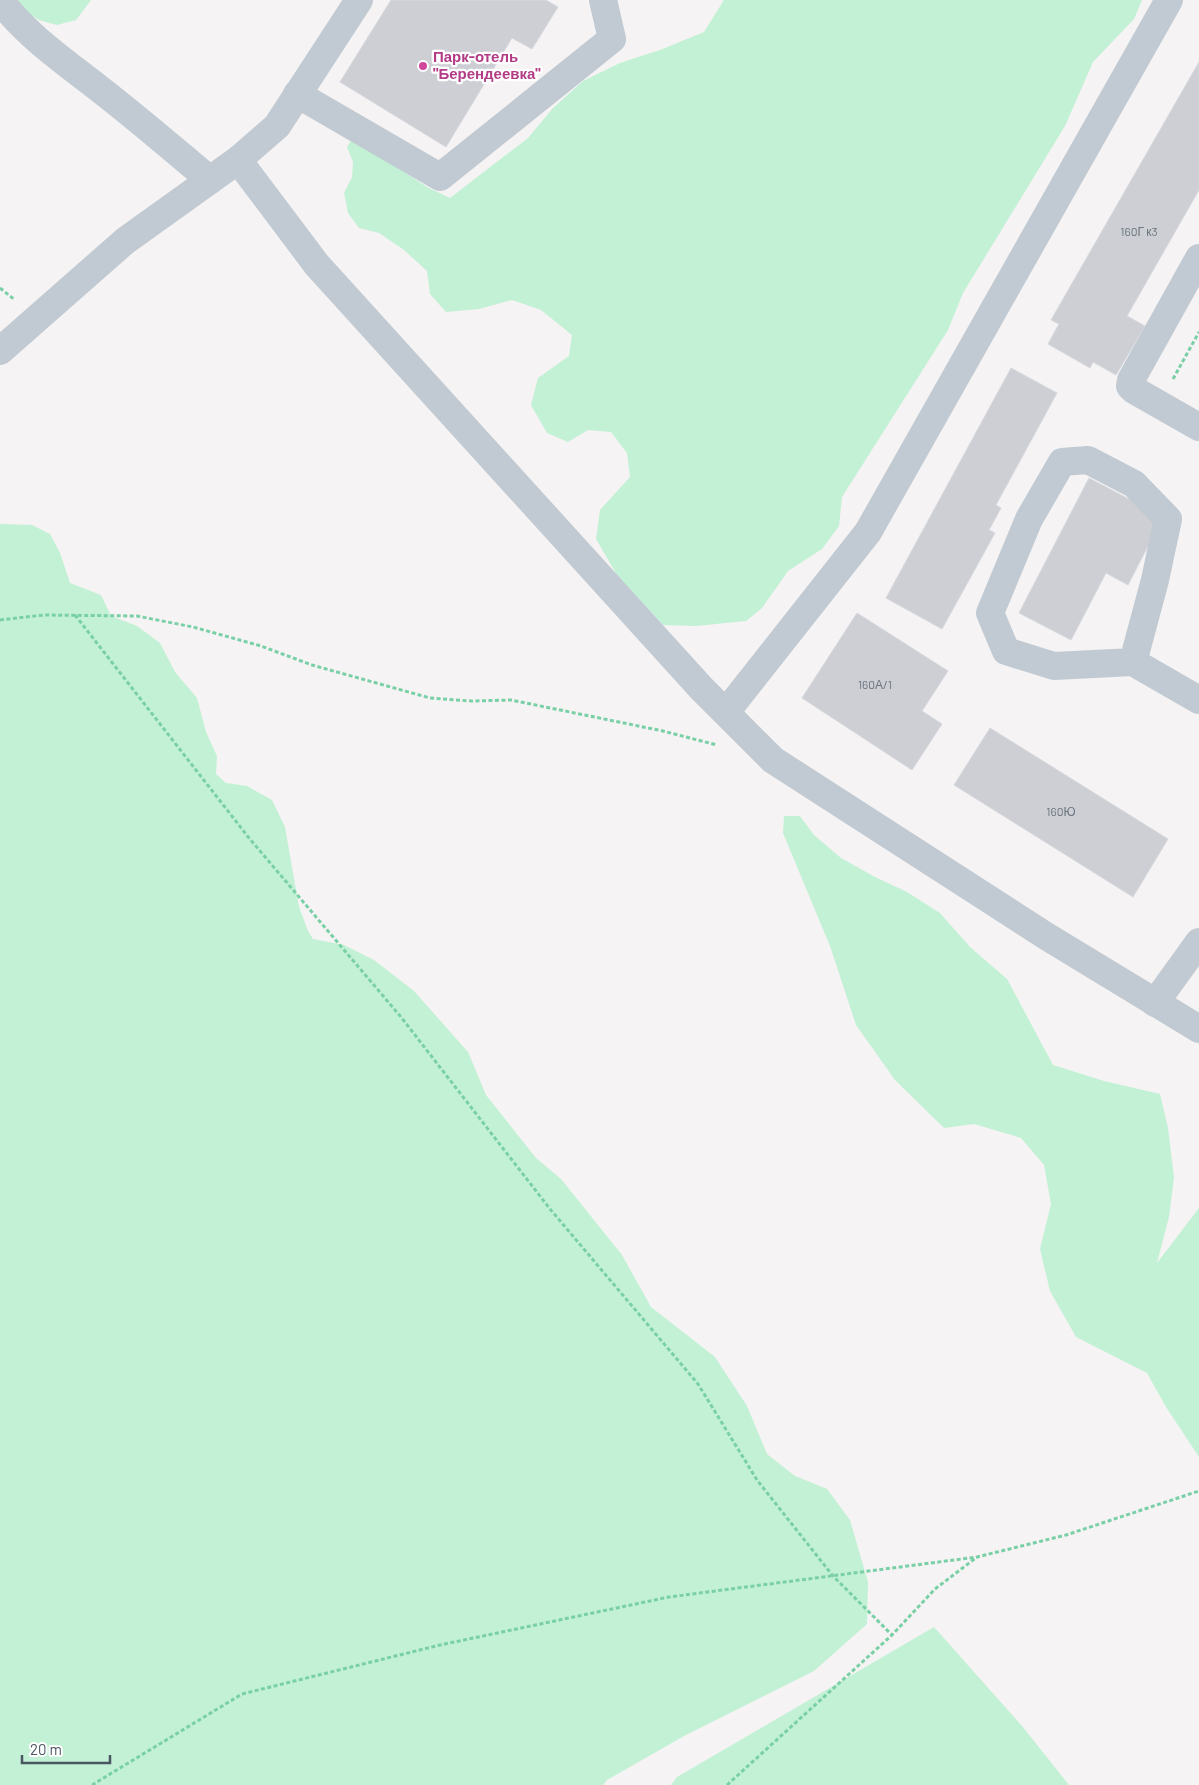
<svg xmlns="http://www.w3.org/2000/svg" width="1199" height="1785" font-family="Barlow,sans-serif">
	<rect width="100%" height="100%" fill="#f5f3f3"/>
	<g fill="#c3f1d5">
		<path d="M 12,0 L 91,0 L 76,20 L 57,25 L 39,20 L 13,3 Z"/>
		<path d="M 724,0 L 1142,0 L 1134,19 L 1093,62 L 1065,126 L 963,293 L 948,330 L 842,497 L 839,526 L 822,549 L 788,571 L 762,608 L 746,621 L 696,626 L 663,625 L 617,575 L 596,539 L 600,510 L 630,477 L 627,453 L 611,432 L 588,430 L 568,442 L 547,433 L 531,405 L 538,378 L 569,356 L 572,335 L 541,310 L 512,300 L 479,309 L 446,312 L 430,294 L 427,271 L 404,250 L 379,233 L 359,228 L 348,213 L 344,193 L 352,177 L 353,162 L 347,147 L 353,138 L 427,187 L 450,198 L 528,138 L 553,108 L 583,81 L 620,63 L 660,50 L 704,32 Z"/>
		<path d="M 0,524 L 32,525 L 50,534 L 60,553 L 70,583 L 101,595 L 111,616 L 137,626 L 160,643 L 175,672 L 197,698 L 206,732 L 217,756 L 216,774 L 226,783 L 247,786 L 272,800 L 285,827 L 299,907 L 308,931 L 313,939 L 344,945 L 374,960 L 414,991 L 468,1052 L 486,1095 L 536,1158 L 561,1179 L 622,1255 L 651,1307 L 715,1357 L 747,1406 L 767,1454 L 795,1476 L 827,1489 L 850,1520 L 868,1582 L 867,1624 L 814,1671 L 684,1736 L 607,1780 L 603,1785 L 0,1785 Z"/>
		<path d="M 784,816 L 800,816 L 814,835 L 841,858 L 875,877 L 907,892 L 940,913 L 970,947 L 1007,979 L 1053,1065 L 1104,1081 L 1160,1094 L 1168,1128 L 1174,1178 L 1169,1217 L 1157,1263 L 1199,1208 L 1199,1457 L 1166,1407 L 1147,1373 L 1076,1337 L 1050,1291 L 1040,1249 L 1051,1204 L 1044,1165 L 1021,1138 L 974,1124 L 944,1128 L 895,1080 L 856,1025 L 830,946 L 783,833 Z"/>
		<path d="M 934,1627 L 1022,1726 L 1069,1785 L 671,1785 L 677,1777 Z"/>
	</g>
	<g fill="#cdcfd5" stroke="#d7d9de">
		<path d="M 391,0 L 546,0 L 558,7 L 532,49 L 512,38 L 446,147 L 340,82 Z"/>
		<path d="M 1199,62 L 1199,190 L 1127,316 L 1145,326 L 1116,375 L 1093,362 L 1090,368 L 1048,344 L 1059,324 L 1051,320 Z"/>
		<path d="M 1011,368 L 1057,393 L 996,505 L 1001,508 L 989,530 L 995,533 L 942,629 L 886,598 Z"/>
		<path d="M 1089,478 L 1163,517 L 1128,585 L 1106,573 L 1071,640 L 1019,613 Z"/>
		<path d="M 857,613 L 948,671 L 922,711 L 942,724 L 912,770 L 802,698 Z"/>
		<path d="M 990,728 L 1168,839 L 1133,897 L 954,785 Z"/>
	</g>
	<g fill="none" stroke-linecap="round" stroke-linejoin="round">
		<g stroke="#7ad0a6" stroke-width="3" stroke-dasharray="4 2.5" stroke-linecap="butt">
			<path d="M 0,288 L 15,300"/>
			<path d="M 1173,379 L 1199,332"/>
			<path d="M 75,615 L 249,838 L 401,1017 L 550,1209 L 698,1384 L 757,1480 L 833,1576 L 892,1635"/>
			<path d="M 0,620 L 44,615 L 137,616 L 193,627 L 261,646 L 312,665 L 430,698 L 471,701 L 511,700 L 663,731 L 717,745"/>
			<path d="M 92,1785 L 242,1694 L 440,1645 L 669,1597 L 977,1557 L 1066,1535 L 1199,1491"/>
			<path d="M 727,1785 L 892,1635 L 935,1589 L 977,1557"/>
		</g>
		<g stroke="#c1cad2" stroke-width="28">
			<path d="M 0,0 C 26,35 64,61 97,87 C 136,117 173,149 210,180"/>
			<path d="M 297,94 L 440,177 L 612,39 L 603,0"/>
			<path d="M 238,160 L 317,265 L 702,689 L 773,760 L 1046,936 L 1199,1029"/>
			<path d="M 1199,258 L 1131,380 L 1130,386 L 1134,390 L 1199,427"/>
			<path d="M 0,351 L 125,241 L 238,160 L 277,126 L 359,0"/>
			<path d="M 1133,662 L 1155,580 L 1168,519 L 1134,484 L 1088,460 L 1062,462 L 1029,519 L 990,613 L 1006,651 L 1054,666 L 1133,662 L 1199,700"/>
			<path d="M 726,712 L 868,532 L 1169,0"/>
			<path d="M 1155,1003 L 1199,942"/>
		</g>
	</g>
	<circle fill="#d1479c" stroke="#fff" stroke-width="2" cx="423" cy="66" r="5"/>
	<g text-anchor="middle" stroke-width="4.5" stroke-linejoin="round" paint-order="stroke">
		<g font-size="12" fill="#6b747e">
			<text x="1139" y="236">160Г к3</text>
			<text x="875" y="689">160А/1</text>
			<text x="1061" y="816">160Ю</text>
		</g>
		<g font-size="15" font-weight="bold" fill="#b23c85" stroke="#fff" text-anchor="start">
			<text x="433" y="62">Парк-отель<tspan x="433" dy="17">"Берендеевка"</tspan></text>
		</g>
	</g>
	<path d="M22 1755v8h88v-8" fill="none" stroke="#4a5661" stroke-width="2.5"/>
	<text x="30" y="1755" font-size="15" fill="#4a5661" stroke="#ffffff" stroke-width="4" paint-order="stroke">20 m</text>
</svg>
